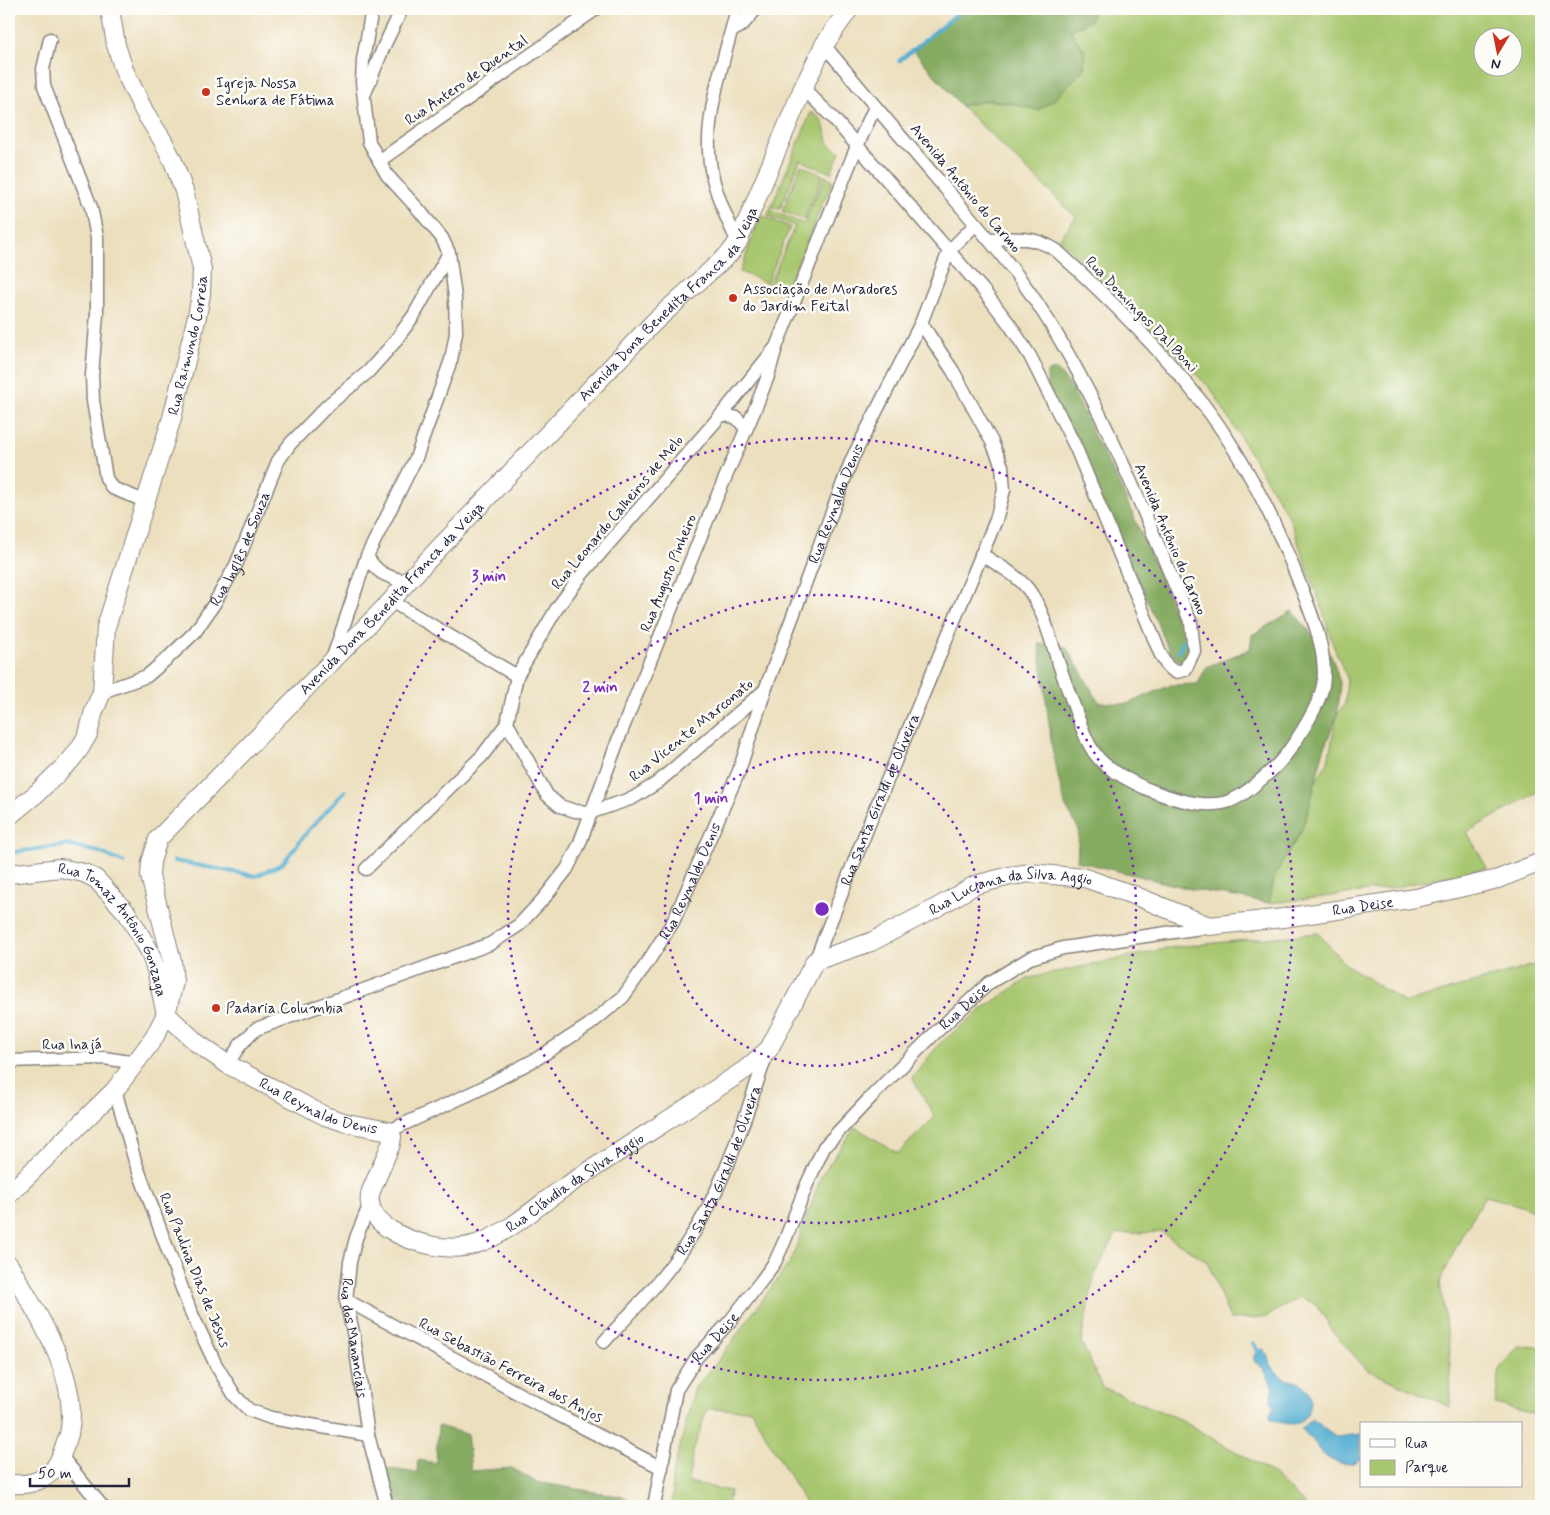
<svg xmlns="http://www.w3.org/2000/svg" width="1550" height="1515" font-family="Mynerve,sans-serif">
	<rect width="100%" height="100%" fill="#fdfcf7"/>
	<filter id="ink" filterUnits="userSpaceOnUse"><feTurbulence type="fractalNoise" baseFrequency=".02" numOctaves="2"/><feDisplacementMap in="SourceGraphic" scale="10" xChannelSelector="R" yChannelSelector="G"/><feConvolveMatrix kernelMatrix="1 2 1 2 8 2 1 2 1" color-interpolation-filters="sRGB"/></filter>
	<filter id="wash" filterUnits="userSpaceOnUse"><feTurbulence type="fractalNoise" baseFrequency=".0096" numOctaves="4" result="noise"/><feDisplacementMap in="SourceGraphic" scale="20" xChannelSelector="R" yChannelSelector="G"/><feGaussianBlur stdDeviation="1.12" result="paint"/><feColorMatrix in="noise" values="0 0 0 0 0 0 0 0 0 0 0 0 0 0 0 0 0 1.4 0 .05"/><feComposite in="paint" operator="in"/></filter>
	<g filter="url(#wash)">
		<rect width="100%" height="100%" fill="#ecdfbe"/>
		<g fill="#a9c76f" stroke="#667455" fill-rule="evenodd">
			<path d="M 1095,9 L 1541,9 L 1541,744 L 1540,745 L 1541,790 L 1467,832 L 1487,868 L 1391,888 L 1315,898 L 1269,903 L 1275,875 L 1301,831 L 1315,783 L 1328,761 L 1337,715 L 1345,704 L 1347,678 L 1333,645 L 1322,609 L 1289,517 L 1211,389 L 1059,239 L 1076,217 L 961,106 L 989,100 L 1014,104 L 1038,110 L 1085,51 L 1070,30 L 1090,20 ZM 1482,38 L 1512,38 L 1512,68 L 1482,68 Z"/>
			<path d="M 811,112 L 822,120 L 829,144 L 840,152 L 831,173 L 800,160 L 780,209 L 771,208 Z"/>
			<path d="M 801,165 L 823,175 L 804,220 L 782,211 Z"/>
			<path d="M 825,176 L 833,180 L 785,292 L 769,285 L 795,226 L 768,215 L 770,210 L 804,224 Z"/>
			<path d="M 761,215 L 790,227 L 767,283 L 740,272 Z"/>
			<path d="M 1318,933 L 1344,963 L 1405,1003 L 1541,963 L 1541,1217 L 1525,1207 L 1485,1196 L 1461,1237 L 1440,1282 L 1450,1350 L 1451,1407 L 1367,1370 L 1334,1333 L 1316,1304 L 1300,1297 L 1264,1318 L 1230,1319 L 1207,1261 L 1161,1232 L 1116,1234 L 1094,1276 L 1081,1341 L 1102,1387 L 1179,1419 L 1269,1471 L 1307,1506 L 807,1506 L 751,1410 L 707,1409 L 693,1452 L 688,1482 L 730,1491 L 728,1506 L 673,1506 L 672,1477 L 695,1388 L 717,1362 L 792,1259 L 821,1176 L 855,1127 L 898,1153 L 935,1117 L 912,1078 L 939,1044 L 986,1006 L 1029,978 L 1174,947 Z"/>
			<path d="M 1518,1346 L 1541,1347 L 1541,1421 L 1537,1415 L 1495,1404 L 1500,1368 Z"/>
		</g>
		<g fill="#86ac62" stroke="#54674e">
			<path d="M 963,9 L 1095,9 L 1090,20 L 1070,31 L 1085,51 L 1084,69 L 1054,100 L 1038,110 L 1014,104 L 989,100 L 961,106 L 914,51 Z"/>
			<path d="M 1057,370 C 1079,393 1085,419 1099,446 C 1104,458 1112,468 1117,480 C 1143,535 1166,592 1189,648 L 1191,658 L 1180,662 L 1170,653 L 1144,593 L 1047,389 L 1047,372 Z"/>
			<path d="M 1292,611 L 1332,657 L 1340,683 L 1337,715 L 1323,752 L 1308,812 L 1301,831 L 1275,875 L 1269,903 L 1191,889 L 1077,861 L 1079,830 L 1065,805 L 1060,785 L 1052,748 L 1039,644 L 1066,647 L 1099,702 L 1127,704 L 1171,685 L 1198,684 L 1206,667 L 1250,649 L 1252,635 Z"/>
			<path d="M 438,1426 L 467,1434 L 471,1471 L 512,1468 L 536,1482 L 619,1496 L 645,1506 L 423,1506 L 388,1500 L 383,1468 L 417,1473 L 418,1460 L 436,1463 Z"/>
		</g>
		<g fill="#53aed1" stroke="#3a6886">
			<path d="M 1262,1349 L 1265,1350 C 1269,1358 1271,1368 1278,1374 C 1284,1380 1292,1380 1299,1383 C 1314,1390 1314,1409 1303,1419 C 1293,1428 1282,1423 1271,1419 L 1270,1414 L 1274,1407 L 1271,1399 L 1273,1387 L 1263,1368 L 1254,1361 L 1254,1355 Z"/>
			<path d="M 1312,1419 L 1337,1437 L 1361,1434 L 1361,1459 C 1348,1469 1329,1462 1319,1450 C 1318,1449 1316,1444 1315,1443 C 1311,1438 1305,1433 1301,1428 Z"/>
		</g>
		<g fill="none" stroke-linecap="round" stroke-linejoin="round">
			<g stroke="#53aed1" stroke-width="4">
				<path d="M 899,61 L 963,9"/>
				<path d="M 1179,651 L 1183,640"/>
				<path d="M 15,852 L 67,845 L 99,852 L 124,863"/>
				<path d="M 174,861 L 256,876 L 282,864 L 308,831 L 345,791"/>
				<path d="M 1253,1343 L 1261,1356"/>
			</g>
		</g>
	</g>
	<g filter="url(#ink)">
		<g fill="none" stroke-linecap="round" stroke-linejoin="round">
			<g stroke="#87807c" stroke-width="15">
				<g id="street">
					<path d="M 737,9 C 725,58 700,124 712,174 C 717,197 727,220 738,242"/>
					<path d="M 732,31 L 742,25 L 756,9"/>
					<path d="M 50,39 L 43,69 L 44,86 L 91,207 L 97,237 L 97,314 L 92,375 L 93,401 L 106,478 L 112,488 L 147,502"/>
					<path d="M 803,88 L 833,118 L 983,290 L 1010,325 L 1030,356 L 1076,448 L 1160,653 L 1167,666 L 1175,672 L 1185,670 L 1194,651 L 1191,623 C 1145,516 1103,404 1039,306 C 1015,269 985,235 957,202 C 912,150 868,98 824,45"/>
					<path d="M 365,93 L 384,46 L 402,9"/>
					<path d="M 379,161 L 596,9"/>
					<path d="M 722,414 L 737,418 L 746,429"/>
					<path d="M 981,554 C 996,564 1016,574 1028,589 C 1045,612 1050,640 1060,667 C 1065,683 1071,697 1076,712 C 1082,728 1088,747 1100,760 C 1112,772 1130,781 1145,788 C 1166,797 1200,808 1223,803 C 1241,799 1257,783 1271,771 C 1289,755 1319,708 1323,685 C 1328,654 1312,615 1301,587 C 1276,522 1243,455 1200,400 C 1157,346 1107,296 1056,250 C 1034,236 1014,238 989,239"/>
					<path d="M 367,556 C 378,575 387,576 407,582"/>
					<path d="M 391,601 L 517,676"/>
					<path d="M 333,657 L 367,556 L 416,458 L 451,360 L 456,333 L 455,297 L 449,253 L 442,238 L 419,210 L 387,175 L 369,142 L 362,82 L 363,60 L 372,9"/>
					<path id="s1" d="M 102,692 L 147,676 L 170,656 L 195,632 L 214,604 L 236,565 L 278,461 L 290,444 L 328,405 L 368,372 L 393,344 L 414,315 L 449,253"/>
					<path d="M 507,723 L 547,795 L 560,806 L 575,811 L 592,812 L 633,798 L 657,783 L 765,690"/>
					<path d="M 366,869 L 482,756 L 507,723 L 517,676 L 557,608 L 583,573 L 722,414 L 776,347 L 857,146 L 875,107"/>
					<path id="s2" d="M 815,961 L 869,824 L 996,520 L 1004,490 L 1002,466 L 992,442 L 953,371 L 921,323"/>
					<path d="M 9,1061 L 104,1058 L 136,1063"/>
					<path d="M 227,1064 L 241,1044 L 256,1029 L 490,944 L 519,925 L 545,897 L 567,869 L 579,845 L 622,730 L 713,506 L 755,409 L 768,376 L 776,347"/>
					<path d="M 115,1090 L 135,1161 L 190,1310 L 216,1365 L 235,1396 L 249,1410 L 271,1418 L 368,1435"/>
					<path id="s3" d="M 389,1131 L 476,1091 L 538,1058 L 589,1025 L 623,997 L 647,963 L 673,922 L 739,771 L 765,690 L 852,459 L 921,323 L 949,251 L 976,224"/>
					<path id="s4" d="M 369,1206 L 356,1238 L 350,1262 L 346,1300 L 354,1337 L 368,1435 L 387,1506"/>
					<path d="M 346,1300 L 547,1409 L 662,1468"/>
					<path id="s5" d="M 604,1342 C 633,1310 664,1279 687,1243 C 726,1186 745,1115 768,1051"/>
					<path d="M 61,1456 L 102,1506"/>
					<path id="s6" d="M 654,1506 L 676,1390 L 697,1357 L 731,1320 L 762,1280 L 775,1262 L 785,1240 L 807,1184 L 824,1147 L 872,1096 L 935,1033 L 989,983 L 1030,958 L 1063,948 L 1208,927"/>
				</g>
			</g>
			<g stroke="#87807c" stroke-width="20">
				<g id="secondary">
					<path id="s7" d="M 9,816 L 36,794 L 71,760 L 80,748 L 88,734 L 94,711 L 102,692 L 106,627 L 172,418 L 197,316 L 201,294 L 202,269 L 184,191 L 173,161 L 163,141 L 144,111 L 124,70 L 116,45 L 110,9"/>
					<path id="s8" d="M 9,874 L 60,868 L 84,873 L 96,879 L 127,913 L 149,950 L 156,970 L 166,1014 L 197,1043 L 227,1064 L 325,1116 L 347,1123 L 389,1131 L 392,1137 L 391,1144 L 371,1191 C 366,1207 376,1220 389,1229 C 412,1244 450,1253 476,1244 C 506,1235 536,1207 562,1189 C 623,1148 685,1110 746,1069 L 769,1049 L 815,961 L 871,942 L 936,908 L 975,885 L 1010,876 L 1030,873 L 1085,878 L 1136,896 L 1209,926 L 1283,918 L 1416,898 L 1498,879 L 1541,862"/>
					<path id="s9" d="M 9,1194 L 115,1090 L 154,1038 L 166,1014 L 174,982 L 172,961 L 150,876 L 151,862 L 158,839 L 391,601 L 407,582 L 654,322 L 730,253 L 738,242 L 751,212 L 803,88 L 824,45 L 849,9"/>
					<path d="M 9,1265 C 36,1312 81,1377 69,1434 C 67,1442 63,1449 61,1456 C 53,1479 32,1486 9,1484"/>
				</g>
			</g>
			<use href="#street" stroke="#fff" stroke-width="12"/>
			<use href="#secondary" stroke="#fff" stroke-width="18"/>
		</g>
	</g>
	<g fill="none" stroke="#7b2cbf" stroke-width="2.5" stroke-dasharray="2.5 5">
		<circle cx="822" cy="909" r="157"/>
		<circle cx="822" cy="909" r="314"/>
		<circle cx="822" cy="909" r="471"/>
	</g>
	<g fill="#c8321e" stroke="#fdfcf7" stroke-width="2">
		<circle cx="206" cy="92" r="5"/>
		<circle cx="733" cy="298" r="5"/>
		<circle cx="216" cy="1008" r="5"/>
	</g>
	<g text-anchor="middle" stroke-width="5" stroke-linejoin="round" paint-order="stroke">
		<g font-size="15" fill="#22223b" stroke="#fdfcf7">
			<text transform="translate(466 80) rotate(-35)" y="5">Rua Antero de Quental</text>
			<text transform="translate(966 188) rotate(50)" y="5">Avenida Antônio do Carmo</text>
			<text dy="5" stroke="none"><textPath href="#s9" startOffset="1161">Avenida Dona Benedita Franca da Veiga</textPath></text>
			<text transform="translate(1142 314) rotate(46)" y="5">Rua Domingos Dal Boni</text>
			<text dy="5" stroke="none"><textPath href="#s7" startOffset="518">Rua Raimundo Correia</textPath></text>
			<text dy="5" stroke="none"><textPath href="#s3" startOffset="810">Rua Reynaldo Denis</textPath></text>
			<text transform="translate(617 512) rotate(-50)" y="5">Rua Leonardo Calheiros de Melo</text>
			<text transform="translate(1171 539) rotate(67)" y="5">Avenida Antônio do Carmo</text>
			<text dy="5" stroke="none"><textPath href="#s1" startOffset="208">Rua Inglês de Souza</textPath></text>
			<text transform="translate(668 573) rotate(-68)" y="5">Rua Augusto Pinheiro</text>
			<text dy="5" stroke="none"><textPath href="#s9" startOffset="756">Avenida Dona Benedita Franca da Veiga</textPath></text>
			<text transform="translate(691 730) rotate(-39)" y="5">Rua Vicente Marconato</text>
			<text dy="5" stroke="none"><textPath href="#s2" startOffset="174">Rua Santa Giraldi de Oliveira</textPath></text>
			<text dy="5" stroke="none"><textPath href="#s3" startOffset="405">Rua Reynaldo Denis</textPath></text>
			<text dy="5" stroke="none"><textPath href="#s8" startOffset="1365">Rua Luciana da Silva Aggio</textPath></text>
			<text dy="5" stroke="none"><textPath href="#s8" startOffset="1731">Rua Deise</textPath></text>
			<text dy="5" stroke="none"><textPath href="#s8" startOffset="138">Rua Tomaz Antônio Gonzaga</textPath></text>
			<text dy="5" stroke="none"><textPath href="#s6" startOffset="604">Rua Deise</textPath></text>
			<text transform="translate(72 1044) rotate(-1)" y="5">Rua Inajá</text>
			<text dy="5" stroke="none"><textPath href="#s8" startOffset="425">Rua Reynaldo Denis</textPath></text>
			<text dy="5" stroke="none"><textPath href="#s5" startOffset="209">Rua Santa Giraldi de Oliveira</textPath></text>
			<text dy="5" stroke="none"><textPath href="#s8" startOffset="818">Rua Cláudia da Silva Aggio</textPath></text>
			<text transform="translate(195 1270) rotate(68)" y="5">Rua Paulina Dias de Jesus</text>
			<text dy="5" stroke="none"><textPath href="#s6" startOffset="184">Rua Deise</textPath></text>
			<text dy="5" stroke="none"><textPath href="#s4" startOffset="136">Rua dos Mananciais</textPath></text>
			<text transform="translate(511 1370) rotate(28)" y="5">Rua Sebastião Ferreira dos Anjos</text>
		</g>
		<g font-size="15" fill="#22223b" stroke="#fdfcf7" text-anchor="start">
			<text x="216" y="88">Igreja Nossa<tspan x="216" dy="17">Senhora de Fátima</tspan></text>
			<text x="743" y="294">Associação de Moradores<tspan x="743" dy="17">do Jardim Feital</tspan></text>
			<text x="226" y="1013">Padaria Columbia</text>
		</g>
	</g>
	<circle cx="822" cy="909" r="8" fill="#7b2cbf" stroke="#fdfcf7" stroke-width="2.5"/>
	<g font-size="15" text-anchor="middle" font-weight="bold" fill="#7b2cbf" stroke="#fdfcf7" stroke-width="5" stroke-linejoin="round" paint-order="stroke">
		<text x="489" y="581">3 min</text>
		<text x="600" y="692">2 min</text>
		<text x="711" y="803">1 min</text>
	</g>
	<rect width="1550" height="1515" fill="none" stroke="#fdfcf7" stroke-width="30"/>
	<rect x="1360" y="1422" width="162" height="65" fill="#fdfcf7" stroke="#a5a5ac"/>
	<rect x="1370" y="1439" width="25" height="8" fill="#ffffff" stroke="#a5a5ac"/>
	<text x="1405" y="1448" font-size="15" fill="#22223b">Rua</text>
	<rect x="1370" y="1460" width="25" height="15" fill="#a9c76f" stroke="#a5a5ac"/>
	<text x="1405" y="1472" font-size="15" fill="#22223b">Parque</text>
	<g transform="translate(1498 52) rotate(190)"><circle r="24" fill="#fdfcf7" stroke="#a5a5ac"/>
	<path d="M0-4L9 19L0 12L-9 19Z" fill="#c8321e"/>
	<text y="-8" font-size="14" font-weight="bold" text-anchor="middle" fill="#22223b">N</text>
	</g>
	<path d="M30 1478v8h99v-8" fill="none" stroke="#22223b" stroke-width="2.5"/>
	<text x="38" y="1478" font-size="15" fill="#22223b" stroke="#fdfcf7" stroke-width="4" paint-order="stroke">50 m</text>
</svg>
